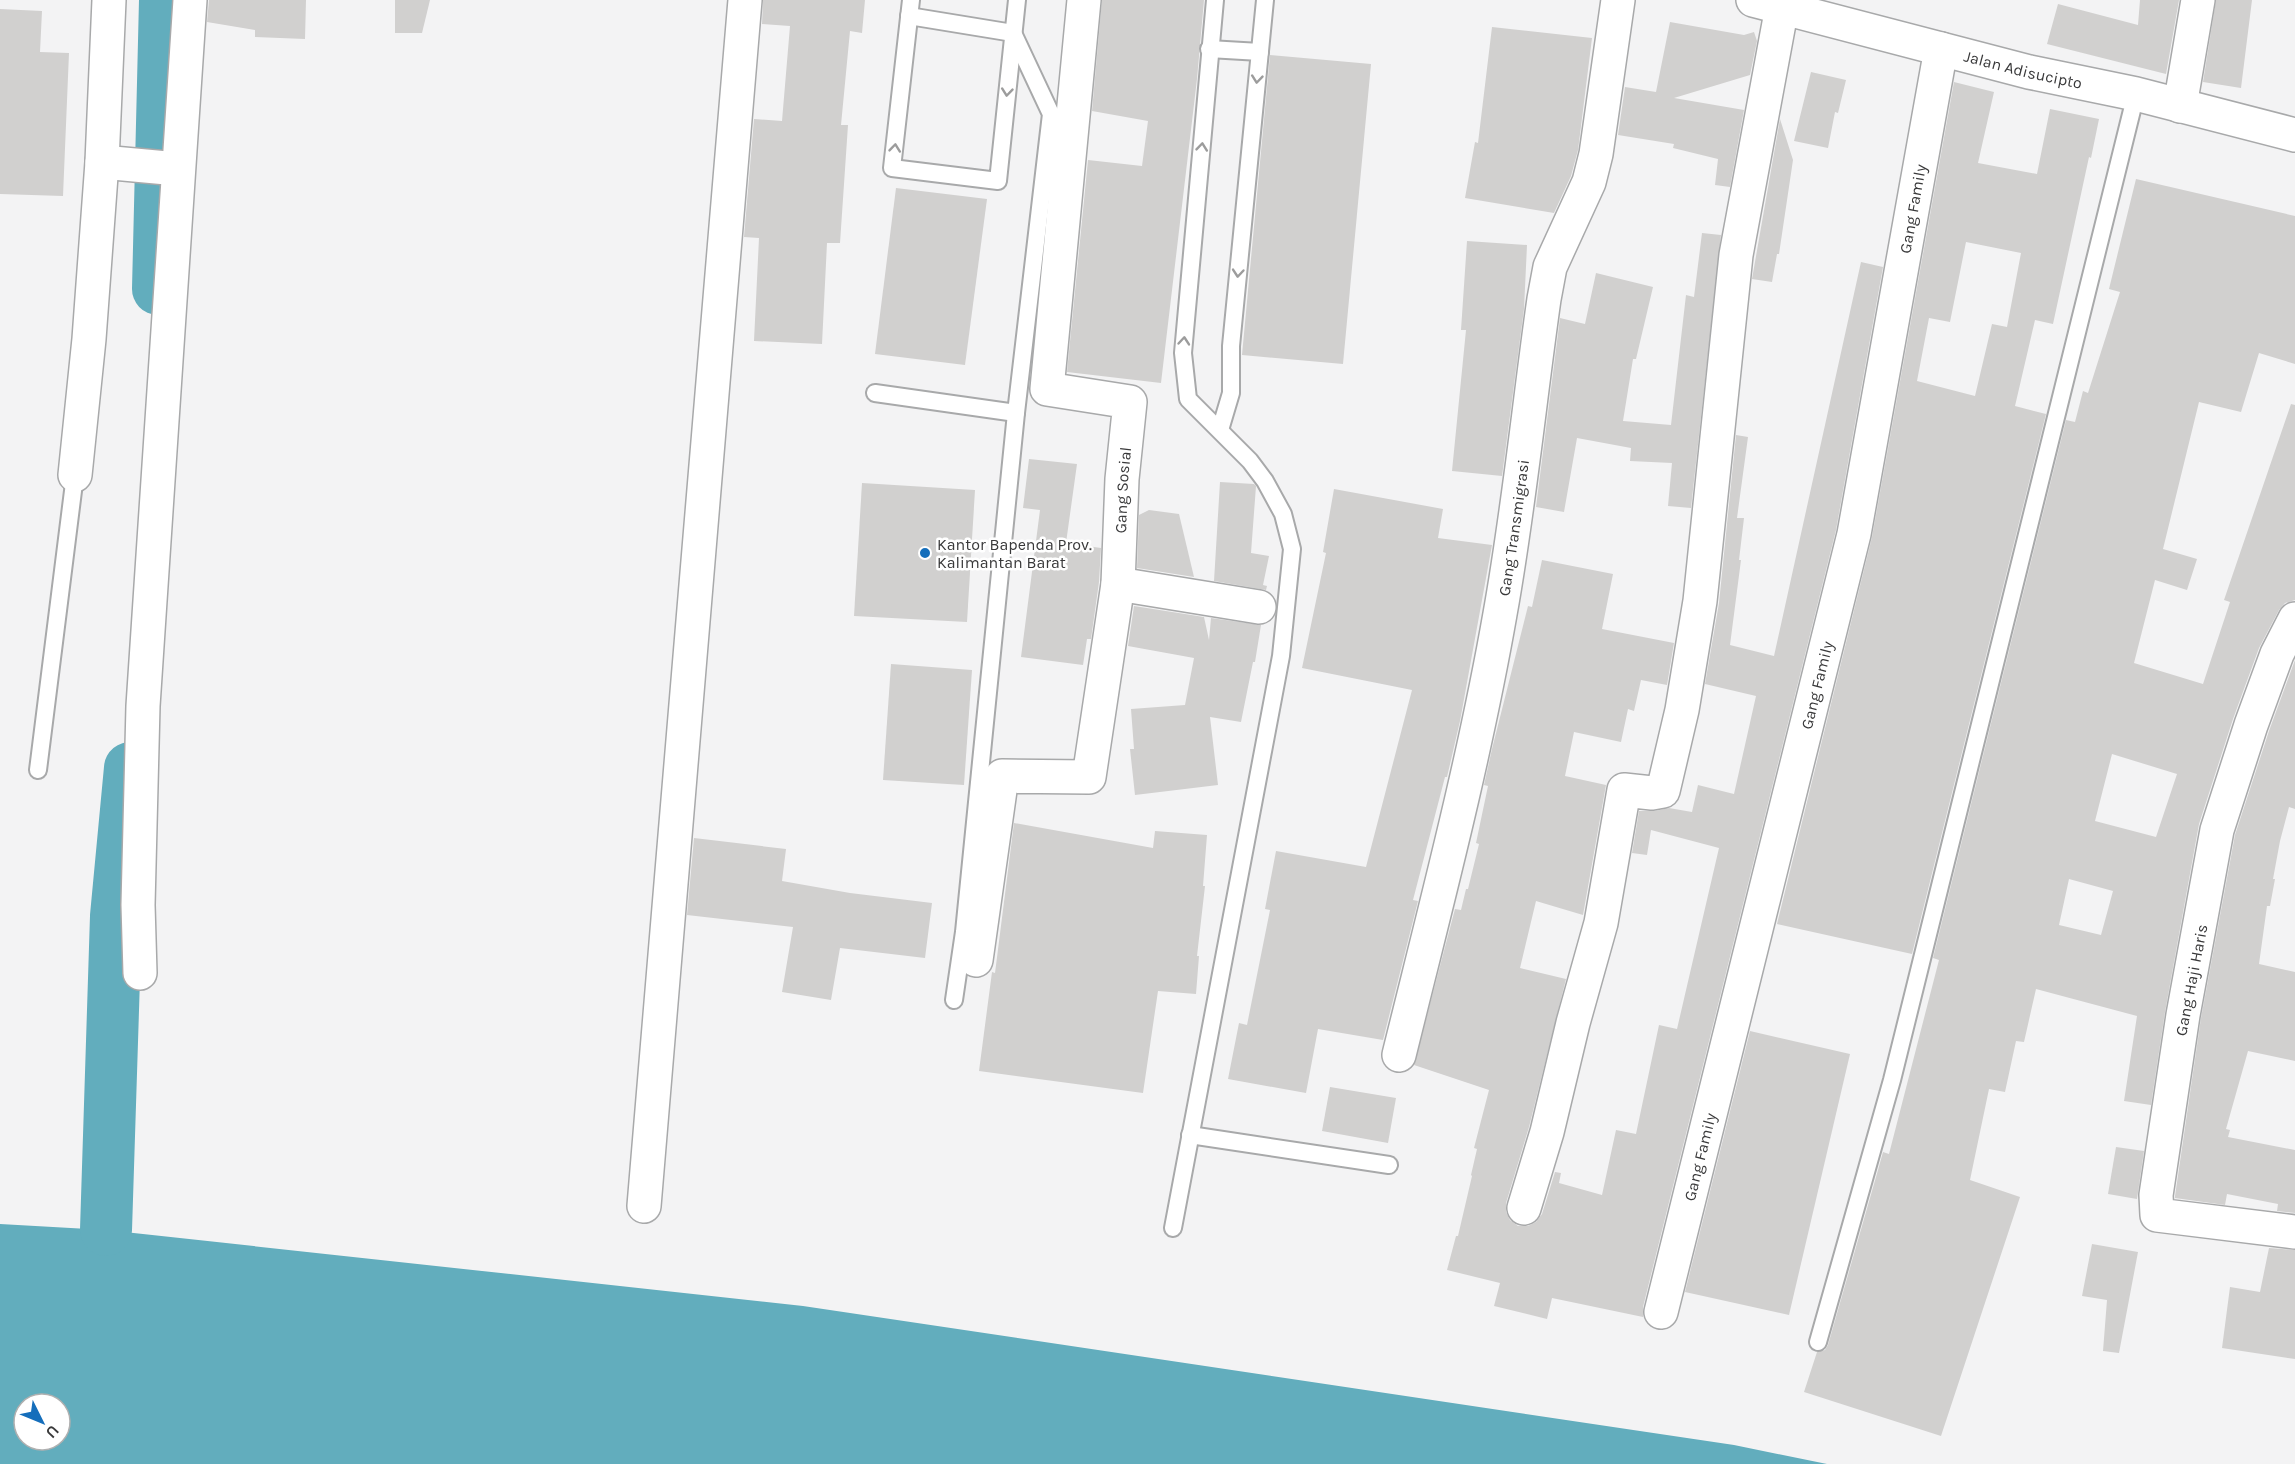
<svg xmlns="http://www.w3.org/2000/svg" width="2295" height="1464" font-family="Karla,sans-serif">
	<rect width="100%" height="100%" fill="#f3f3f4"/>
	<path fill="#62adbd" fill-rule="evenodd" d="M 0,1224 L 106,1230 L 803,1306 L 1734,1445 L 1827,1464 L 0,1464 ZM 24,1404 L 60,1404 L 60,1440 L 24,1440 Z"/>
	<g fill="none" stroke-linecap="round" stroke-linejoin="round">
		<g stroke="#62adbd" stroke-width="52">
			<path d="M 158,289 L 165,0"/>
			<path d="M 106,1230 L 116,916 L 130,768"/>
		</g>
	</g>
	<g fill="#d1d0cf" fill-rule="evenodd">
		<path d="M 209,0 L 306,0 L 305,39 L 255,37 L 255,30 L 207,22 Z"/>
		<path d="M 395,0 L 430,0 L 422,33 L 395,33 Z"/>
		<path d="M 763,0 L 865,0 L 862,33 L 850,31 L 841,125 L 848,125 L 840,243 L 827,243 L 822,344 L 754,341 L 759,238 L 744,237 L 754,119 L 782,121 L 790,26 L 762,24 Z"/>
		<path d="M 1102,0 L 1204,0 L 1197,79 L 1161,383 L 1067,372 L 1088,160 L 1142,166 L 1148,121 L 1092,111 Z"/>
		<path d="M 2140,0 L 2179,0 L 2166,74 L 2047,44 L 2058,4 L 2138,25 Z"/>
		<path d="M 2216,0 L 2252,0 L 2241,88 L 2203,82 Z"/>
		<path d="M 0,9 L 42,11 L 40,52 L 69,53 L 63,196 L 0,194 Z"/>
		<path d="M 1670,22 L 1744,35 L 1754,32 L 1757,41 L 1750,75 L 1674,98 L 1744,110 L 1730,187 L 1715,185 L 1718,159 L 1673,148 L 1674,144 L 1618,135 L 1625,87 L 1656,92 Z"/>
		<path d="M 1492,27 L 1592,38 L 1578,150 L 1571,176 L 1554,213 L 1465,198 L 1475,142 L 1478,143 Z"/>
		<path d="M 1270,55 L 1371,64 L 1343,364 L 1242,355 Z"/>
		<path d="M 1811,72 L 1846,80 L 1838,113 L 1835,112 L 1828,148 L 1794,141 Z"/>
		<path d="M 1954,82 L 1994,92 L 1978,163 L 2037,174 L 2050,109 L 2099,119 L 2091,158 L 2089,157 L 2053,324 L 2035,320 L 2015,406 L 2046,414 L 1912,954 L 1777,924 L 1872,537 ZM 1966,242 L 2021,253 L 2007,327 L 1992,324 L 1975,396 L 1917,381 L 1929,318 L 1950,322 Z"/>
		<path d="M 1780,119 L 1793,160 L 1779,254 L 1777,254 L 1772,282 L 1752,279 Z"/>
		<path d="M 2136,179 L 2295,216 L 2295,364 L 2259,353 L 2241,412 L 2199,402 L 2163,549 L 2197,559 L 2187,590 L 2155,580 L 2134,663 L 2203,684 L 2230,602 L 2224,600 L 2291,404 L 2295,405 L 2295,600 L 2285,603 L 2279,610 L 2259,648 L 2233,719 L 2199,824 L 2165,1012 L 2151,1105 L 2124,1101 L 2137,1016 L 2036,989 L 2024,1042 L 2016,1041 L 2005,1092 L 1989,1089 L 1970,1180 L 2020,1197 L 1941,1436 L 1804,1392 L 1817,1352 L 1825,1350 L 1828,1345 L 1878,1170 L 1883,1152 L 1889,1154 L 1939,960 L 1933,958 L 2066,420 L 2075,422 L 2083,391 L 2088,393 L 2120,292 L 2109,289 ZM 2112,754 L 2177,774 L 2156,837 L 2095,821 ZM 2069,879 L 2113,891 L 2101,935 L 2059,925 Z"/>
		<path d="M 896,188 L 987,199 L 965,365 L 875,354 Z"/>
		<path d="M 1702,233 L 1721,235 L 1691,508 L 1668,506 L 1672,463 L 1630,461 L 1631,448 L 1577,438 L 1564,512 L 1536,507 L 1560,318 L 1585,324 L 1596,273 L 1653,287 L 1636,359 L 1633,359 L 1623,421 L 1671,425 L 1686,295 L 1694,297 Z"/>
		<path d="M 1467,241 L 1527,245 L 1524,309 L 1502,476 L 1452,471 L 1466,330 L 1461,330 Z"/>
		<path d="M 1861,262 L 1883,267 L 1836,530 L 1643,1307 L 1643,1317 L 1552,1298 L 1547,1319 L 1494,1306 L 1500,1283 L 1447,1270 L 1456,1236 L 1458,1236 L 1472,1176 L 1471,1175 L 1477,1149 L 1474,1148 L 1489,1090 L 1414,1065 L 1455,909 L 1461,910 L 1466,889 L 1468,889 L 1479,844 L 1476,843 L 1488,786 L 1484,785 L 1492,749 L 1528,606 L 1532,607 L 1542,560 L 1613,574 L 1602,629 L 1674,643 L 1667,685 L 1641,680 L 1634,711 L 1628,709 L 1621,742 L 1574,732 L 1565,776 L 1606,785 L 1583,915 L 1536,901 L 1520,968 L 1566,979 L 1529,1127 L 1506,1203 L 1506,1212 L 1510,1220 L 1518,1226 L 1528,1226 L 1536,1222 L 1542,1214 L 1555,1172 L 1561,1173 L 1559,1183 L 1602,1195 L 1616,1130 L 1636,1134 L 1659,1025 L 1677,1029 L 1719,848 L 1651,830 L 1647,855 L 1632,853 L 1639,811 L 1655,811 L 1669,808 L 1692,812 L 1698,785 L 1734,794 L 1756,696 L 1705,684 L 1719,603 L 1736,435 L 1748,437 L 1737,518 L 1744,518 L 1739,560 L 1741,560 L 1730,645 L 1774,656 Z"/>
		<path d="M 1029,459 L 1077,464 L 1066,543 L 1101,548 L 1099,582 L 1091,639 L 1087,639 L 1083,665 L 1021,657 L 1040,510 L 1023,508 Z"/>
		<path d="M 1220,482 L 1254,484 L 1256,486 L 1251,553 L 1269,556 L 1263,585 L 1267,586 L 1266,590 L 1214,581 Z"/>
		<path d="M 862,483 L 975,490 L 967,622 L 854,616 Z"/>
		<path d="M 1334,489 L 1443,509 L 1438,538 L 1492,545 L 1460,721 L 1447,777 L 1445,777 L 1413,900 L 1418,901 L 1383,1040 L 1318,1029 L 1306,1093 L 1228,1079 L 1239,1023 L 1247,1025 L 1270,910 L 1265,909 L 1276,851 L 1366,867 L 1412,690 L 1302,668 L 1326,553 L 1323,552 Z"/>
		<path d="M 1149,510 L 1179,514 L 1194,577 L 1137,568 L 1139,515 Z"/>
		<path d="M 1134,606 L 1204,617 L 1209,640 L 1211,618 L 1261,625 L 1255,662 L 1253,662 L 1241,722 L 1210,717 L 1218,785 L 1135,795 L 1130,749 L 1134,749 L 1131,709 L 1185,705 L 1194,658 L 1128,646 Z"/>
		<path d="M 2295,660 L 2295,809 L 2289,807 L 2280,841 L 2273,879 L 2275,879 L 2270,906 L 2267,906 L 2259,964 L 2295,972 L 2295,1061 L 2248,1051 L 2226,1129 L 2230,1130 L 2228,1137 L 2295,1150 L 2295,1213 L 2277,1211 L 2278,1204 L 2227,1194 L 2225,1205 L 2175,1198 L 2175,1196 L 2201,1018 L 2235,835 L 2269,731 Z"/>
		<path d="M 891,664 L 972,670 L 964,785 L 883,780 Z"/>
		<path d="M 1014,823 L 1153,848 L 1155,831 L 1207,835 L 1203,886 L 1205,886 L 1197,956 L 1199,956 L 1196,994 L 1158,991 L 1143,1093 L 979,1071 L 992,972 L 995,973 Z"/>
		<path d="M 694,838 L 786,849 L 782,881 L 850,893 L 932,903 L 925,958 L 840,948 L 831,1000 L 782,992 L 793,927 L 687,915 Z"/>
		<path d="M 1750,1031 L 1850,1054 L 1789,1315 L 1685,1292 Z"/>
		<path d="M 1330,1087 L 1396,1098 L 1388,1143 L 1322,1131 Z"/>
		<path d="M 2116,1147 L 2144,1151 L 2137,1199 L 2108,1194 Z"/>
		<path d="M 2092,1244 L 2138,1252 L 2119,1353 L 2103,1351 L 2107,1300 L 2082,1296 Z"/>
		<path d="M 2269,1248 L 2295,1250 L 2295,1359 L 2222,1348 L 2230,1287 L 2260,1292 Z"/>
	</g>
	<g fill="none" stroke-linecap="round" stroke-linejoin="round">
		<g stroke="#a8a9aa" stroke-width="20">
			<g id="service">
				<path d="M 911,0 L 892,168 L 998,181 L 1017,0"/>
				<path d="M 909,16 L 1013,33"/>
				<path d="M 1209,49 L 1260,52"/>
				<path d="M 875,393 L 1016,413"/>
				<path d="M 1220,430 L 1231,393 L 1231,346 L 1265,0"/>
				<path d="M 38,770 L 75,475"/>
				<path d="M 954,1000 L 964,932 L 1016,413 L 1051,114 L 1013,33"/>
				<path d="M 1190,1135 L 1389,1165"/>
				<path d="M 1173,1228 L 1281,656 L 1292,549 L 1283,514 L 1265,481 L 1250,461 L 1188,399 L 1183,353 L 1215,0"/>
				<path d="M 1818,1342 L 1892,1080 L 2136,94"/>
			</g>
		</g>
		<g stroke="#a8a9aa" stroke-width="36">
			<g id="minor">
				<path d="M 2180,106 L 2198,0"/>
				<path d="M 102,162 L 178,169"/>
				<path d="M 75,475 L 89,339 L 102,162 L 109,0"/>
				<path d="M 1118,584 L 1259,607"/>
				<path d="M 2295,619 L 2277,654 L 2251,725 L 2217,830 L 2183,1015 L 2156,1195 L 2157,1215 L 2295,1232"/>
				<path id="s1" d="M 976,960 L 1002,776 L 1089,777 L 1118,584 L 1122,479 L 1130,402 L 1047,389 L 1084,0"/>
				<path d="M 140,973 L 138,905 L 143,706 L 190,0"/>
				<path id="s2" d="M 1399,1055 C 1435,909 1474,762 1500,614 C 1519,509 1529,404 1544,299 L 1550,267 L 1589,182 L 1596,154 L 1618,0"/>
				<path d="M 644,1206 L 745,0"/>
				<path d="M 1524,1208 L 1547,1132 L 1573,1023 L 1601,923 L 1624,790 L 1652,793 L 1663,791 L 1682,710 L 1700,601 L 1736,255 L 1782,7"/>
				<path id="s3" d="M 1661,1312 L 1854,534 L 1941,49"/>
			</g>
		</g>
		<g stroke="#a8a9aa" stroke-width="36">
			<g id="secondary">
				<path id="s4" d="M 1753,0 L 2029,72 L 2136,94 L 2295,135"/>
			</g>
		</g>
		<use href="#service" stroke="#fff" stroke-width="16"/>
		<use href="#minor" stroke="#fff" stroke-width="33"/>
		<use href="#secondary" stroke="#fff" stroke-width="33"/>
	</g>
	<defs><path id="oneway-chevron" d="M-2-3.5L2.5 0L-2 3.5" fill="none" stroke-width="1.6" stroke-linecap="round" stroke-linejoin="round" transform="scale(1.5)"/></defs>
	<g stroke="#9c9c9c">
		<use href="#oneway-chevron" transform="translate(1257 79) rotate(96)"/>
		<use href="#oneway-chevron" transform="translate(1007 92) rotate(96)"/>
		<use href="#oneway-chevron" transform="translate(1202 147) rotate(-84)"/>
		<use href="#oneway-chevron" transform="translate(895 148) rotate(-84)"/>
		<use href="#oneway-chevron" transform="translate(1238 273) rotate(95)"/>
		<use href="#oneway-chevron" transform="translate(1184 341) rotate(-85)"/>
	</g>
	<circle fill="#156ebb" stroke="#fff" stroke-width="2" cx="925" cy="553" r="6"/>
	<g text-anchor="middle" stroke-width="5" stroke-linejoin="round" paint-order="stroke">
		<g font-size="16" fill="#39393a" stroke="#fff">
			<text dy="6" stroke="none"><textPath href="#s4" startOffset="279">Jalan Adisucipto</textPath></text>
			<text dy="6" stroke="none"><textPath href="#s3" startOffset="1132">Gang Family</textPath></text>
			<text dy="6" stroke="none"><textPath href="#s1" startOffset="562">Gang Sosial</textPath></text>
			<text dy="6" stroke="none"><textPath href="#s2" startOffset="540">Gang Transmigrasi</textPath></text>
			<text dy="6" stroke="none"><textPath href="#s3" startOffset="646">Gang Family</textPath></text>
			<text transform="translate(2191 980) rotate(-79)" y="6">Gang Haji Haris</text>
			<text dy="6" stroke="none"><textPath href="#s3" startOffset="160">Gang Family</textPath></text>
		</g>
		<g font-size="16" fill="#39393a" stroke="#fff" text-anchor="start">
			<text x="937" y="550">Kantor Bapenda Prov.<tspan x="937" dy="18">Kalimantan Barat</tspan></text>
		</g>
	</g>
	<g transform="translate(42 1422) rotate(133)"><circle r="28" fill="#ffffff" stroke="#b0b0b0" stroke-width="1.5"/>
	<path d="M0-4.5L10 22L0 15L-10 22Z" fill="#156ebb"/>
	<text y="-9" font-size="16" font-weight="bold" text-anchor="middle" fill="#39393a">U</text>
	</g>
</svg>
